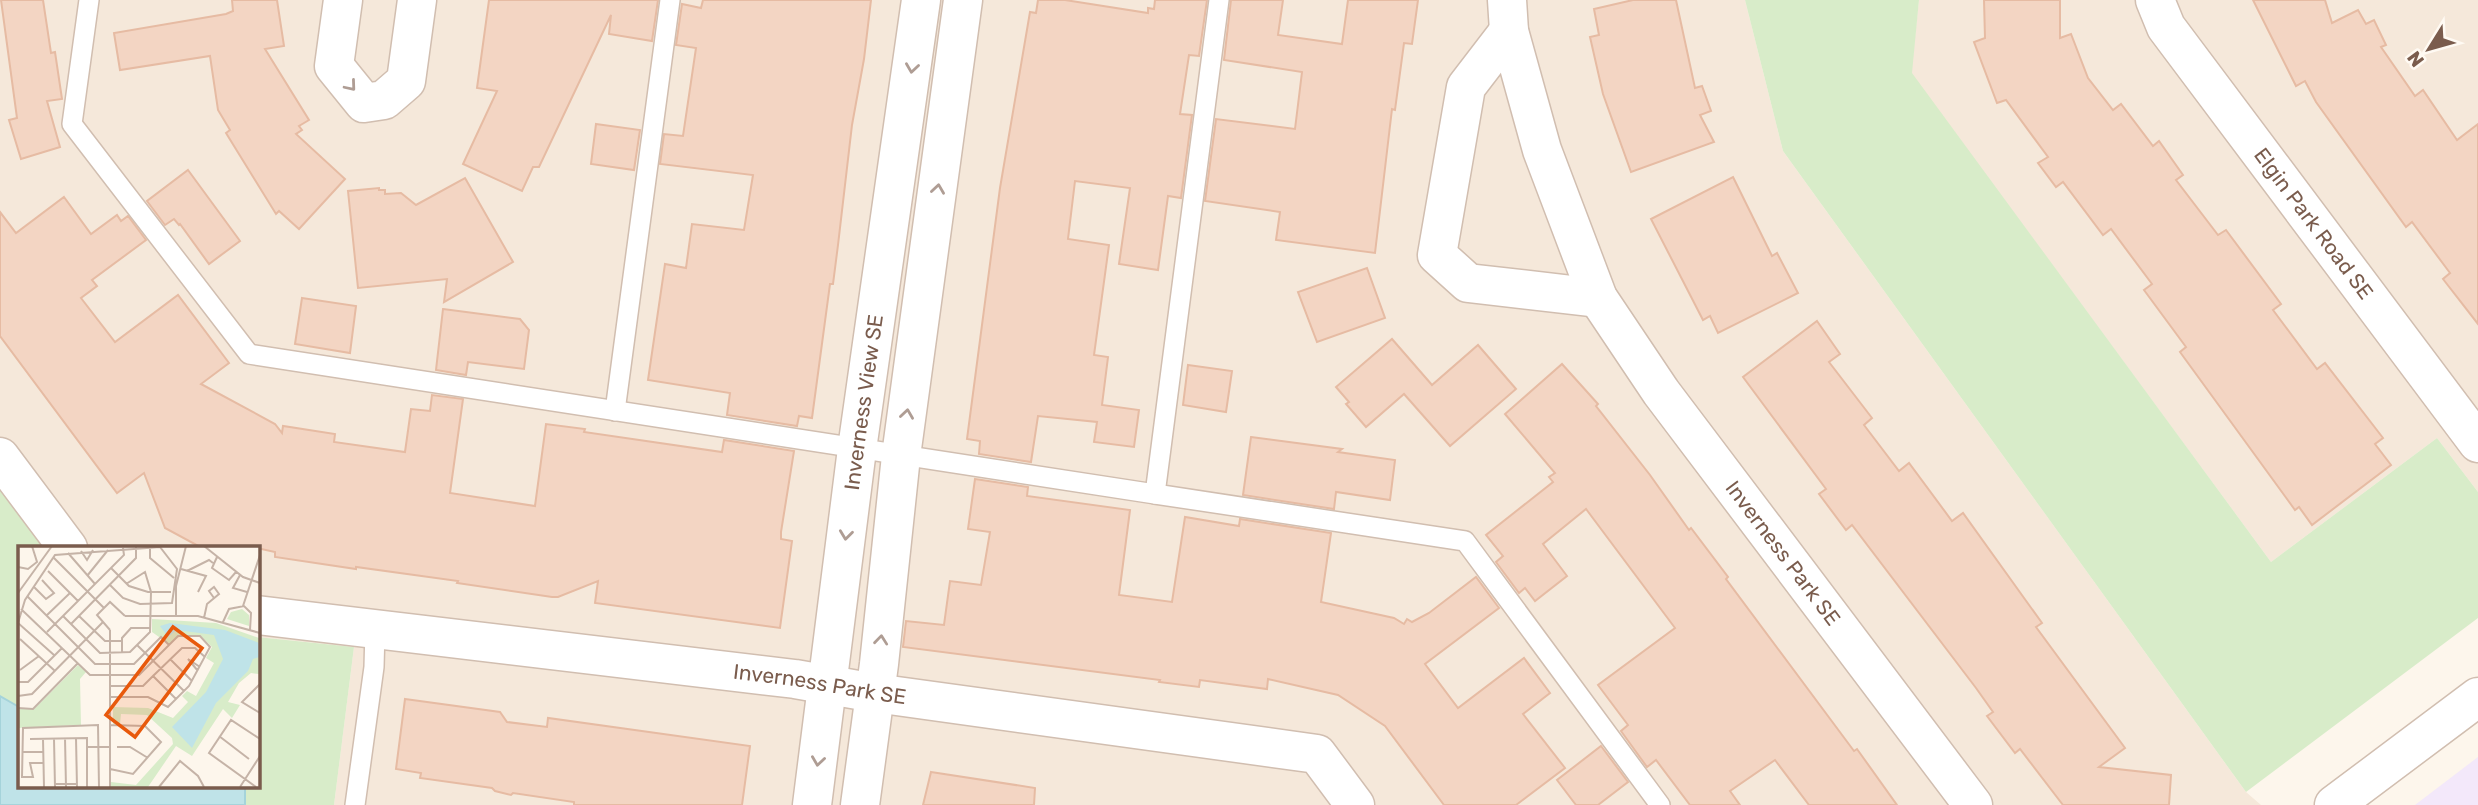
<svg xmlns="http://www.w3.org/2000/svg" width="2478" height="805" font-family="Rubik,sans-serif">
	<rect width="100%" height="100%" fill="#fdf6ec"/>
	<g fill="#f5e8da">
		<path d="M 0,0 L 1745,0 L 1783,151 L 2246,792 L 2261,805 L 334,805 L 354,647 L 257,637 L 257,548 L 49,548 L 0,475 Z"/>
		<path d="M 1919,0 L 2478,0 L 2478,492 L 2437,438 L 2271,562 L 1911,73 Z"/>
	</g>
	<path fill="#f3e8fa" d="M 2478,757 L 2478,805 L 2415,805 Z"/>
	<g fill="#d8ecc9">
		<path d="M 1745,0 L 1919,0 L 1912,73 L 2271,562 L 2437,438 L 2478,492 L 2478,618 L 2246,792 L 1783,151 Z"/>
		<path d="M 0,475 L 49,548 L 19,548 L 19,786 L 257,786 L 257,637 L 354,647 L 334,805 L 0,805 Z"/>
	</g>
	<path fill="#bfe3e8" stroke="#a5d3da" stroke-width="2" d="M 0,696 L 19,707 L 19,786 L 245,786 L 245,805 L 0,805 Z"/>
	<g fill="#f3d5c3" stroke="#e6bba3" stroke-width="2">
		<path d="M 1,0 L 43,0 L 51,53 L 55,52 L 62,99 L 47,101 L 60,147 L 21,159 L 9,120 L 17,118 Z"/>
		<path d="M 232,0 L 277,0 L 284,46 L 265,49 L 309,120 L 299,126 L 302,130 L 296,134 L 345,179 L 299,229 L 279,211 L 276,214 L 226,133 L 230,130 L 218,110 L 210,56 L 120,70 L 114,33 L 226,14 L 233,11 Z"/>
		<path d="M 489,0 L 658,0 L 652,41 L 609,34 L 611,15 L 539,167 L 533,167 L 522,191 L 463,164 L 497,91 L 477,88 Z"/>
		<path d="M 703,0 L 871,0 L 864,59 L 852,125 L 838,245 L 833,284 L 830,284 L 812,418 L 799,416 L 797,426 L 727,415 L 730,393 L 648,380 L 665,264 L 686,268 L 692,224 L 744,230 L 753,175 L 660,164 L 664,134 L 683,136 L 696,48 L 676,45 L 682,4 L 701,8 Z"/>
		<path d="M 1038,0 L 1065,0 L 1148,13 L 1148,8 L 1154,9 L 1155,0 L 1207,0 L 1199,56 L 1189,55 L 1180,114 L 1192,115 L 1181,198 L 1168,196 L 1158,270 L 1119,264 L 1130,188 L 1075,181 L 1068,239 L 1109,245 L 1094,355 L 1108,357 L 1102,405 L 1139,410 L 1134,447 L 1094,442 L 1097,422 L 1038,416 L 1031,462 L 979,454 L 980,441 L 967,439 L 1000,188 L 1030,12 L 1036,13 Z"/>
		<path d="M 1231,0 L 1283,0 L 1278,35 L 1342,44 L 1348,0 L 1418,0 L 1412,44 L 1404,43 L 1395,110 L 1392,109 L 1375,253 L 1276,240 L 1280,212 L 1205,201 L 1216,119 L 1295,129 L 1302,72 L 1224,60 Z"/>
		<path d="M 1633,0 L 1676,0 L 1695,88 L 1702,86 L 1711,111 L 1700,115 L 1714,142 L 1631,172 L 1603,94 L 1590,37 L 1599,35 L 1594,9 Z"/>
		<path d="M 1984,0 L 2060,0 L 2060,38 L 2071,34 L 2088,78 L 2113,110 L 2121,104 L 2153,146 L 2159,141 L 2183,175 L 2176,180 L 2218,235 L 2226,230 L 2281,304 L 2273,310 L 2317,369 L 2325,363 L 2383,438 L 2375,444 L 2391,465 L 2312,525 L 2299,507 L 2295,510 L 2180,352 L 2186,347 L 2144,290 L 2152,284 L 2111,229 L 2103,235 L 2063,182 L 2056,187 L 2038,163 L 2048,157 L 2006,100 L 1997,103 L 1974,42 L 1985,38 Z"/>
		<path d="M 2253,0 L 2325,0 L 2332,23 L 2358,10 L 2366,24 L 2374,20 L 2386,45 L 2381,47 L 2415,96 L 2423,90 L 2457,140 L 2478,124 L 2478,324 L 2443,279 L 2450,273 L 2412,222 L 2406,227 L 2316,102 L 2305,81 L 2296,86 Z"/>
		<path d="M 596,124 L 640,130 L 634,170 L 591,164 Z"/>
		<path d="M 188,170 L 240,241 L 209,264 L 180,224 L 179,225 L 174,219 L 165,225 L 147,201 Z"/>
		<path d="M 1733,177 L 1772,256 L 1777,253 L 1798,293 L 1718,333 L 1710,316 L 1703,320 L 1651,219 Z"/>
		<path d="M 465,178 L 513,262 L 444,302 L 447,279 L 358,288 L 348,191 L 379,188 L 379,190 L 385,190 L 385,194 L 401,193 L 416,205 Z"/>
		<path d="M 64,197 L 91,234 L 117,215 L 121,221 L 128,216 L 146,240 L 92,280 L 97,286 L 81,298 L 115,342 L 178,295 L 229,363 L 201,384 L 275,424 L 282,433 L 283,426 L 335,434 L 334,442 L 405,452 L 411,409 L 430,411 L 432,395 L 463,399 L 450,493 L 535,506 L 546,424 L 585,429 L 584,432 L 722,452 L 724,440 L 794,451 L 781,532 L 781,539 L 792,541 L 780,628 L 595,603 L 598,581 L 558,597 L 552,597 L 457,583 L 458,581 L 356,567 L 356,569 L 275,557 L 275,552 L 257,548 L 202,548 L 165,528 L 144,473 L 117,493 L 0,336 L 0,212 L 16,233 Z"/>
		<path d="M 1367,268 L 1385,318 L 1317,342 L 1298,292 Z"/>
		<path d="M 302,298 L 356,306 L 350,353 L 295,344 Z"/>
		<path d="M 443,309 L 520,319 L 529,330 L 524,369 L 468,362 L 466,375 L 436,370 Z"/>
		<path d="M 1817,321 L 1840,354 L 1829,362 L 1872,418 L 1864,425 L 1899,471 L 1909,463 L 1952,521 L 1963,513 L 2042,623 L 2036,627 L 2125,748 L 2099,767 L 2171,775 L 2169,805 L 2063,805 L 2020,749 L 2015,753 L 1987,716 L 1993,712 L 1976,688 L 1852,525 L 1846,530 L 1819,494 L 1826,489 L 1743,377 Z"/>
		<path d="M 1392,339 L 1432,385 L 1478,345 L 1516,389 L 1450,446 L 1404,394 L 1366,427 L 1346,404 L 1349,402 L 1336,387 Z"/>
		<path d="M 1562,364 L 1598,404 L 1596,406 L 1650,475 L 1689,530 L 1691,528 L 1728,577 L 1726,579 L 1854,751 L 1857,749 L 1897,805 L 1809,805 L 1775,760 L 1730,791 L 1740,805 L 1690,805 L 1656,760 L 1647,767 L 1621,731 L 1628,725 L 1598,685 L 1675,628 L 1586,509 L 1543,544 L 1567,576 L 1535,601 L 1525,588 L 1519,593 L 1496,562 L 1503,556 L 1486,535 L 1553,482 L 1549,477 L 1555,473 L 1505,414 Z"/>
		<path d="M 1188,365 L 1232,371 L 1226,412 L 1183,405 Z"/>
		<path d="M 1251,437 L 1342,449 L 1338,452 L 1395,460 L 1390,500 L 1336,492 L 1334,509 L 1243,495 Z"/>
		<path d="M 975,479 L 1028,487 L 1027,496 L 1130,510 L 1119,595 L 1172,602 L 1185,517 L 1239,526 L 1240,519 L 1331,533 L 1321,602 L 1394,618 L 1404,624 L 1407,619 L 1412,622 L 1429,613 L 1476,577 L 1499,608 L 1425,664 L 1458,708 L 1524,658 L 1550,693 L 1523,714 L 1565,768 L 1516,805 L 1444,805 L 1385,726 L 1338,695 L 1268,679 L 1267,689 L 1200,680 L 1199,687 L 1159,682 L 1160,680 L 903,647 L 906,621 L 944,625 L 950,581 L 981,585 L 990,532 L 968,529 Z"/>
		<path d="M 405,699 L 500,712 L 507,722 L 547,727 L 548,718 L 750,746 L 742,805 L 574,805 L 574,802 L 513,793 L 511,795 L 495,791 L 492,788 L 420,778 L 421,773 L 396,769 Z"/>
		<path d="M 1601,746 L 1628,782 L 1598,805 L 1576,805 L 1557,780 Z"/>
		<path d="M 931,772 L 1035,788 L 1034,805 L 923,805 Z"/>
	</g>
	<g fill="none" stroke-linecap="round" stroke-linejoin="round">
		<g stroke="#d1beb0" stroke-width="22">
			<g id="service">
				<path d="M 89,0 L 72,124 L 249,354 L 1155,494"/>
				<path d="M 1219,0 L 1155,494 L 1465,541 L 1660,805"/>
				<path d="M 615,411 L 670,0"/>
				<path d="M 355,805 L 374,667 L 375,630"/>
			</g>
		</g>
		<g stroke="#d1beb0" stroke-width="41">
			<g id="minor">
				<path d="M 343,0 L 334,66 L 364,103 L 384,100 L 406,81 L 417,0"/>
				<path id="s1" d="M 1507,0 L 1509,31 L 1542,150 L 1598,298 L 1661,392 L 1973,805"/>
				<path id="s2" d="M 2155,0 L 2166,27 L 2478,443"/>
				<path d="M 1509,31 L 1466,87 L 1437,255 L 1468,283 L 1598,298"/>
				<path d="M 0,457 L 68,548"/>
				<path id="s3" d="M 257,615 L 795,679 L 875,693 L 1317,754 L 1355,805"/>
				<path id="s4" d="M 812,805 L 857,449 L 921,0"/>
				<path d="M 860,805 L 879,664 L 901,456 L 963,0"/>
			</g>
		</g>
		<g stroke="#d1beb0" stroke-width="41">
			<path id="tertiary" d="M 2334,805 L 2478,697"/>
		</g>
		<use href="#service" stroke="#fff" stroke-width="19"/>
		<use href="#minor" stroke="#fff" stroke-width="38"/>
		<use href="#tertiary" stroke="#fff" stroke-width="38"/>
	</g>
	<defs><path id="oneway-chevron" d="M-2-3.5L2.5 0L-2 3.5" fill="none" stroke-width="1.6" stroke-linecap="round" stroke-linejoin="round" transform="scale(1.75)"/></defs>
	<g stroke="#af9d94">
		<use href="#oneway-chevron" transform="translate(912 68) rotate(98)"/>
		<use href="#oneway-chevron" transform="translate(351 86) rotate(50)"/>
		<use href="#oneway-chevron" transform="translate(938 189) rotate(-82)"/>
		<use href="#oneway-chevron" transform="translate(907 414) rotate(-82)"/>
		<use href="#oneway-chevron" transform="translate(846 535) rotate(97)"/>
		<use href="#oneway-chevron" transform="translate(881 640) rotate(-84)"/>
		<use href="#oneway-chevron" transform="translate(818 761) rotate(98)"/>
	</g>
	<g text-anchor="middle" stroke-width="7" stroke-linejoin="round" paint-order="stroke">
		<g font-size="21" fill="#7a5c4d" stroke="#fffaf3">
			<text dy="7" stroke="none"><textPath href="#s2" startOffset="275">Elgin Park Road SE</textPath></text>
			<text dy="7" stroke="none"><textPath href="#s4" startOffset="406">Inverness View SE</textPath></text>
			<text dy="7" stroke="none"><textPath href="#s1" startOffset="628">Inverness Park SE</textPath></text>
			<text dy="7" stroke="none"><textPath href="#s3" startOffset="567">Inverness Park SE</textPath></text>
		</g>
	</g>
	<g transform="translate(18 546)">
		<rect width="242" height="242" fill="#fdf6ec"/>
		<path d="M 224,63 L 231,69 L 231,80 L 209,73 L 213,66 ZM 134,73 L 198,77 L 241,92 L 241,128 L 233,127 L 221,137 L 210,156 L 222,159 L 214,172 L 205,163 L 174,210 L 158,200 L 130,241 L 93,241 L 93,236 L 118,239 L 155,198 L 154,192 L 129,169 L 103,168 L 102,178 L 95,178 L 95,161 L 130,162 L 155,172 L 170,156 L 164,150 L 169,145 L 178,150 L 196,117 L 188,112 L 194,101 L 182,89 L 164,89 L 151,98 L 134,86 ZM 60,119 L 68,126 L 62,133 L 63,179 L 0,182 L 0,163 L 16,163 Z" fill="#d8ecc9"/>
		<path d="M 152,77 L 207,84 L 241,97 L 241,111 L 235,113 L 230,125 L 198,157 L 174,202 L 154,181 L 188,146 L 205,113 L 196,89 L 159,84 L 150,91 L 142,80 Z" fill="#bfe3e8"/>
		<path fill="none" stroke="#c5b3a7" stroke-width="2" d="M 186,0 L 225,31 L 242,37M 132,1 L 132,12 L 156,32M 63,5 L 69,14 L 75,4M 50,7 L 77,38M 35,11 L 86,62M 199,11 L 194,22 L 211,34 L 218,26M 0,21 L 10,23 L 19,16 L 14,0M 93,22 L 111,40 L 130,46 L 153,46M 163,23 L 188,30 L 180,46M 30,25 L 60,55M 169,25 L 191,14 L 195,17M 222,29 L 215,42 L 229,46M 69,30 L 90,4M 16,41 L 28,53 L 36,47 L 24,34M 0,47 L 34,0M 9,50 L 77,118 L 116,118 L 143,91 L 151,99M 225,60 L 242,9M 3,63 L 72,129 L 121,129 L 160,90 L 182,90 L 192,101 L 171,140 L 150,161 L 130,151 L 92,151M 28,70 L 52,47M 45,70 L 82,107 L 112,106 L 132,86 L 133,46 L 127,26 L 108,38M 61,70 L 87,95 L 104,95M 107,70 L 180,70 L 242,87M 158,71 L 158,40 L 168,0M 186,72 L 189,58 L 201,48 L 196,41 L 191,45 L 196,52M 205,76 L 211,63 L 226,60 L 233,67 L 232,84M 53,78 L 118,12 L 118,1M 92,84 L 79,69 L 92,56 L 107,70M 29,86 L 106,9 L 105,2M 2,93 L 37,125M 119,99 L 166,145M 104,106 L 104,92 L 113,82 L 132,82M 36,109 L 0,77 L 7,54 L 37,9 L 142,1 L 159,23 L 154,57 L 122,58 L 105,52 L 92,39M 152,113 L 174,135M 2,124 L 21,110M 180,125 L 170,113 L 182,121M 135,130 L 164,102 L 177,102 L 187,111M 0,136 L 10,136 L 44,102M 242,138 L 224,156 L 242,167M 92,140 L 125,140 L 135,130 L 158,153M 0,150 L 14,148 L 85,76M 0,162 L 15,163 L 60,117M 92,179 L 127,180 L 143,196 L 115,228 L 92,223M 201,190 L 231,213M 47,192 L 48,241M 58,192 L 59,241M 12,193 L 69,192 L 69,241M 25,193 L 26,241M 36,193 L 37,241M 69,201 L 92,201M 99,201 L 112,201 L 130,212M 4,206 L 26,206M 26,217 L 12,217 L 15,231 L 4,231 L 5,182 L 80,179 L 81,241M 37,238 L 59,238M 92,241 L 92,84M 141,241 L 162,215 L 180,230 L 186,241M 222,241 L 242,210M 238,241 L 191,207 L 213,174 L 242,193"/>
		<path fill="#e8590c" fill-opacity="0.15" stroke="#e8590c" stroke-width="3.5" d="M 155,81 L 184,102 L 117,191 L 88,169 Z"/>
		<rect width="242" height="242" fill="none" stroke="#7a5c4d" stroke-width="3.5"/>
	</g>
	<g transform="translate(2429 49) rotate(233)" stroke="#fffaf3" stroke-width="5" paint-order="stroke">
	<path d="M0-5L12 26L0 18L-12 26Z" fill="#7a5c4d"/>
	<text y="-10" font-size="19" font-weight="bold" text-anchor="middle" fill="#7a5c4d">N</text>
	</g>
</svg>
